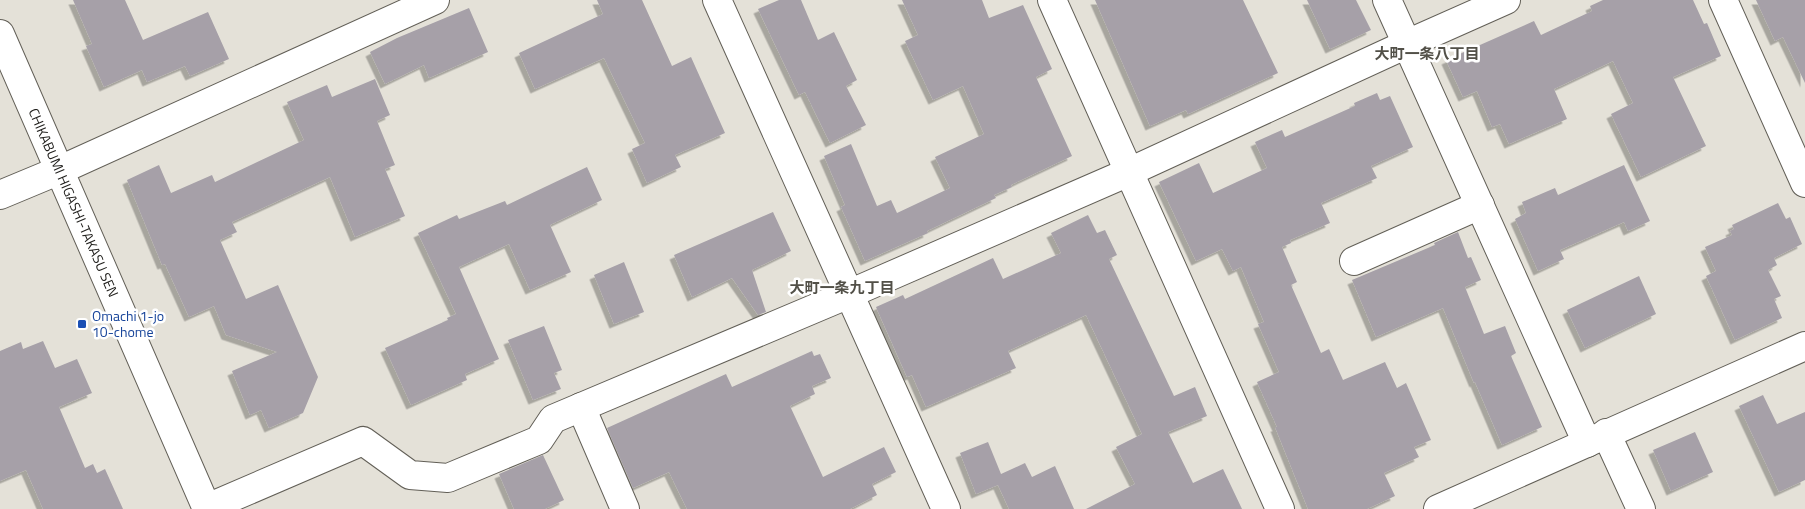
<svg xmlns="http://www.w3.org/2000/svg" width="1805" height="509" font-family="'Titillium Web','Noto Sans JP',sans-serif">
	<defs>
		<filter id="shadow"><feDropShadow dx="-4.5" dy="4.5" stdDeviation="0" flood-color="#0004"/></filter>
	</defs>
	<rect width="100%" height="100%" fill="#e4e1d8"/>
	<g fill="#a6a0a8" filter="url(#shadow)">
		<path d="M 73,0 L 125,0 L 143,40 L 208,12 L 229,59 L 190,76 L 185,66 L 147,82 L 142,70 L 104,87 L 86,46 L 92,44 Z"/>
		<path d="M 597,0 L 642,0 L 672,66 L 691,57 L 725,133 L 675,155 L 681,167 L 647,183 L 632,149 L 645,143 L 604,58 L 535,89 L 519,53 L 603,14 Z"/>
		<path d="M 779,0 L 801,0 L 818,40 L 834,32 L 857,80 L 846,86 L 866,125 L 830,143 L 805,92 L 799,95 L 758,9 Z"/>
		<path d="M 902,0 L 982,0 L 989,18 L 1023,5 L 1052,69 L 1036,77 L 1072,156 L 1011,185 L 1012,187 L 994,195 L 996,198 L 927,231 L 928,233 L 865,261 L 841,207 L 845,205 L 824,156 L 851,144 L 877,206 L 891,200 L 897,213 L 950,188 L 935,157 L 984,134 L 963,86 L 933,100 L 905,41 L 918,35 Z"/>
		<path d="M 1095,0 L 1243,0 L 1278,73 L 1188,114 L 1186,110 L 1150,126 Z"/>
		<path d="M 1307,0 L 1356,0 L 1371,30 L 1330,49 Z"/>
		<path d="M 1603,0 L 1693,0 L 1704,24 L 1707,23 L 1721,56 L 1673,77 L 1706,146 L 1641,177 L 1611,114 L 1633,103 L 1613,61 L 1554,89 L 1567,119 L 1509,144 L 1500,124 L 1492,127 L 1477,91 L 1463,97 L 1446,60 L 1534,21 L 1541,35 L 1592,11 L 1590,6 Z"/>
		<path d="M 1756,0 L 1805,0 L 1805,83 L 1783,37 L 1775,41 Z"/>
		<path d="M 469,8 L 488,52 L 429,78 L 424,65 L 385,84 L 370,52 L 397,38 Z"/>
		<path d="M 375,79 L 390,115 L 377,121 L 395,165 L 385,169 L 405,216 L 355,237 L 330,177 L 232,222 L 237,232 L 220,240 L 246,299 L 278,285 L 318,377 L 303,413 L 269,428 L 261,410 L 250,415 L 232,371 L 277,352 L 226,335 L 214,306 L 189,317 L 165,264 L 162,265 L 127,180 L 159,165 L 171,193 L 212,175 L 215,182 L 304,140 L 287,102 L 327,85 L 332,97 Z"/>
		<path d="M 1377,93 L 1380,100 L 1390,96 L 1413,147 L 1371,166 L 1377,178 L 1321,203 L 1330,223 L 1290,240 L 1291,243 L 1282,247 L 1297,282 L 1291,285 L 1321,353 L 1329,349 L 1343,380 L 1385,362 L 1397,388 L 1406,383 L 1431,440 L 1414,447 L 1419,457 L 1384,473 L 1395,496 L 1367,509 L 1308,509 L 1275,427 L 1277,427 L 1257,382 L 1279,372 L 1258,324 L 1264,322 L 1241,267 L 1233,271 L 1222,249 L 1196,261 L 1159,182 L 1199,163 L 1213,193 L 1267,168 L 1255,142 L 1282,130 L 1285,137 L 1355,106 L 1354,103 Z"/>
		<path d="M 1624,165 L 1650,221 L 1628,231 L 1624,222 L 1560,250 L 1564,259 L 1538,271 L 1515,219 L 1526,213 L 1522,202 L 1555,188 L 1558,195 Z"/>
		<path d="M 587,167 L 602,200 L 550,225 L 571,272 L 530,290 L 509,244 L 459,267 L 499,359 L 465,374 L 467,380 L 411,405 L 385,348 L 448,320 L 447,318 L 456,314 L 418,233 L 457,215 L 459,219 L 505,201 L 507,205 Z"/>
		<path d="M 1778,203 L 1786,219 L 1790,217 L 1802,244 L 1774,258 L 1777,265 L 1768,270 L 1781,296 L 1774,299 L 1782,318 L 1735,340 L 1706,276 L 1716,271 L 1705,247 L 1732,235 L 1730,231 L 1734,229 L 1732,225 Z"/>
		<path d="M 773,212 L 791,251 L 752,270 L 766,312 L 758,315 L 732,278 L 692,297 L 674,255 Z"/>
		<path d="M 1088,215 L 1097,233 L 1105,230 L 1117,255 L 1109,259 L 1174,396 L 1195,387 L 1207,416 L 1168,432 L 1193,483 L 1223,469 L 1242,509 L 1086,509 L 1135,484 L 1116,447 L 1142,434 L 1086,315 L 1008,351 L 1016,368 L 926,407 L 912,375 L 907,377 L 876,307 L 903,295 L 905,299 L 993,258 L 1003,279 L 1061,253 L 1051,233 Z"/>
		<path d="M 1458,232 L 1468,258 L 1471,257 L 1481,280 L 1465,287 L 1484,334 L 1505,326 L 1516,353 L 1511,356 L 1542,427 L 1502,445 L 1475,382 L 1474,383 L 1443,308 L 1376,337 L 1352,280 L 1435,245 L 1434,243 Z"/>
		<path d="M 624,262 L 644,312 L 614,324 L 594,275 Z"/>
		<path d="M 1639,276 L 1656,314 L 1585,348 L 1567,310 Z"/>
		<path d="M 544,326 L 562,370 L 554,373 L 561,389 L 533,400 L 508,340 Z"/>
		<path d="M 43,341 L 55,368 L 77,359 L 92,393 L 59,407 L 85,468 L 93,464 L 97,473 L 105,469 L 123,509 L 43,509 L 26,470 L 0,481 L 0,351 L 21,342 L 23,349 Z"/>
		<path d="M 812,351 L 814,356 L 820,354 L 831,378 L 812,386 L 815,394 L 790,406 L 823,477 L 884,447 L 896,472 L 872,484 L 877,495 L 850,509 L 687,509 L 669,472 L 633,488 L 607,428 L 726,374 L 732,387 Z"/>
		<path d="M 1763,395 L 1777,424 L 1805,412 L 1805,480 L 1779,492 L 1739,406 Z"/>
		<path d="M 1695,432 L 1713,472 L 1671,491 L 1653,450 Z"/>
		<path d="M 988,442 L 1001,474 L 1025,463 L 1032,477 L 1055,466 L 1074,509 L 1009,509 L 998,485 L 976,494 L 960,453 Z"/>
		<path d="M 543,455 L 564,500 L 545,509 L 514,509 L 499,474 Z"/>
	</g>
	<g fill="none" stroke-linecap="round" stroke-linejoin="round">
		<g stroke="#625f57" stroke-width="30">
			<g id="minor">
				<path d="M 717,0 L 946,509"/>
				<path d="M 1052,0 L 1280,509"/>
				<path d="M 1387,0 L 1587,443"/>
				<path d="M 1723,0 L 1805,183"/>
				<path id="s1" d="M 0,34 L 207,509"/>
				<path d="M 0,195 L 60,170 L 435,0"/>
				<path d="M 1354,261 L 1480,205"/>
				<path d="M 581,407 L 625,509"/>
				<path d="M 1606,433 L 1641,509"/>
				<path d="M 207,508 L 363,441 L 410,475 L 448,478 L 539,440 L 553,419 L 849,294 L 1129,172 L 1407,44 L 1506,0"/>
				<path d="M 1438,509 L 1805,346"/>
			</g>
		</g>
		<use href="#minor" stroke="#fff" stroke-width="28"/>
	</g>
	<rect fill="#1a4fb4" stroke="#fff" stroke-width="2" x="77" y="319" width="10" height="10" rx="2.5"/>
	<g text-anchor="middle" stroke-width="5" stroke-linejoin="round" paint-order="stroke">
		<g font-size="14" fill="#22211e" stroke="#fff">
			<text dy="5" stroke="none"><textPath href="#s1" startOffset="184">CHIKABUMI HIGASHI-TAKASU SEN</textPath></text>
		</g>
		<g font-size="14" fill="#164399" stroke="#fff" text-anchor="start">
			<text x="92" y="321">Omachi 1-jo<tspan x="92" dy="16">10-chome</tspan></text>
		</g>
		<g font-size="15" font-weight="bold" fill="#525048" stroke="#fff">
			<text x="1427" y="59">大町一条八丁目</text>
			<text x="842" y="293">大町一条九丁目</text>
		</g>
	</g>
</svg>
